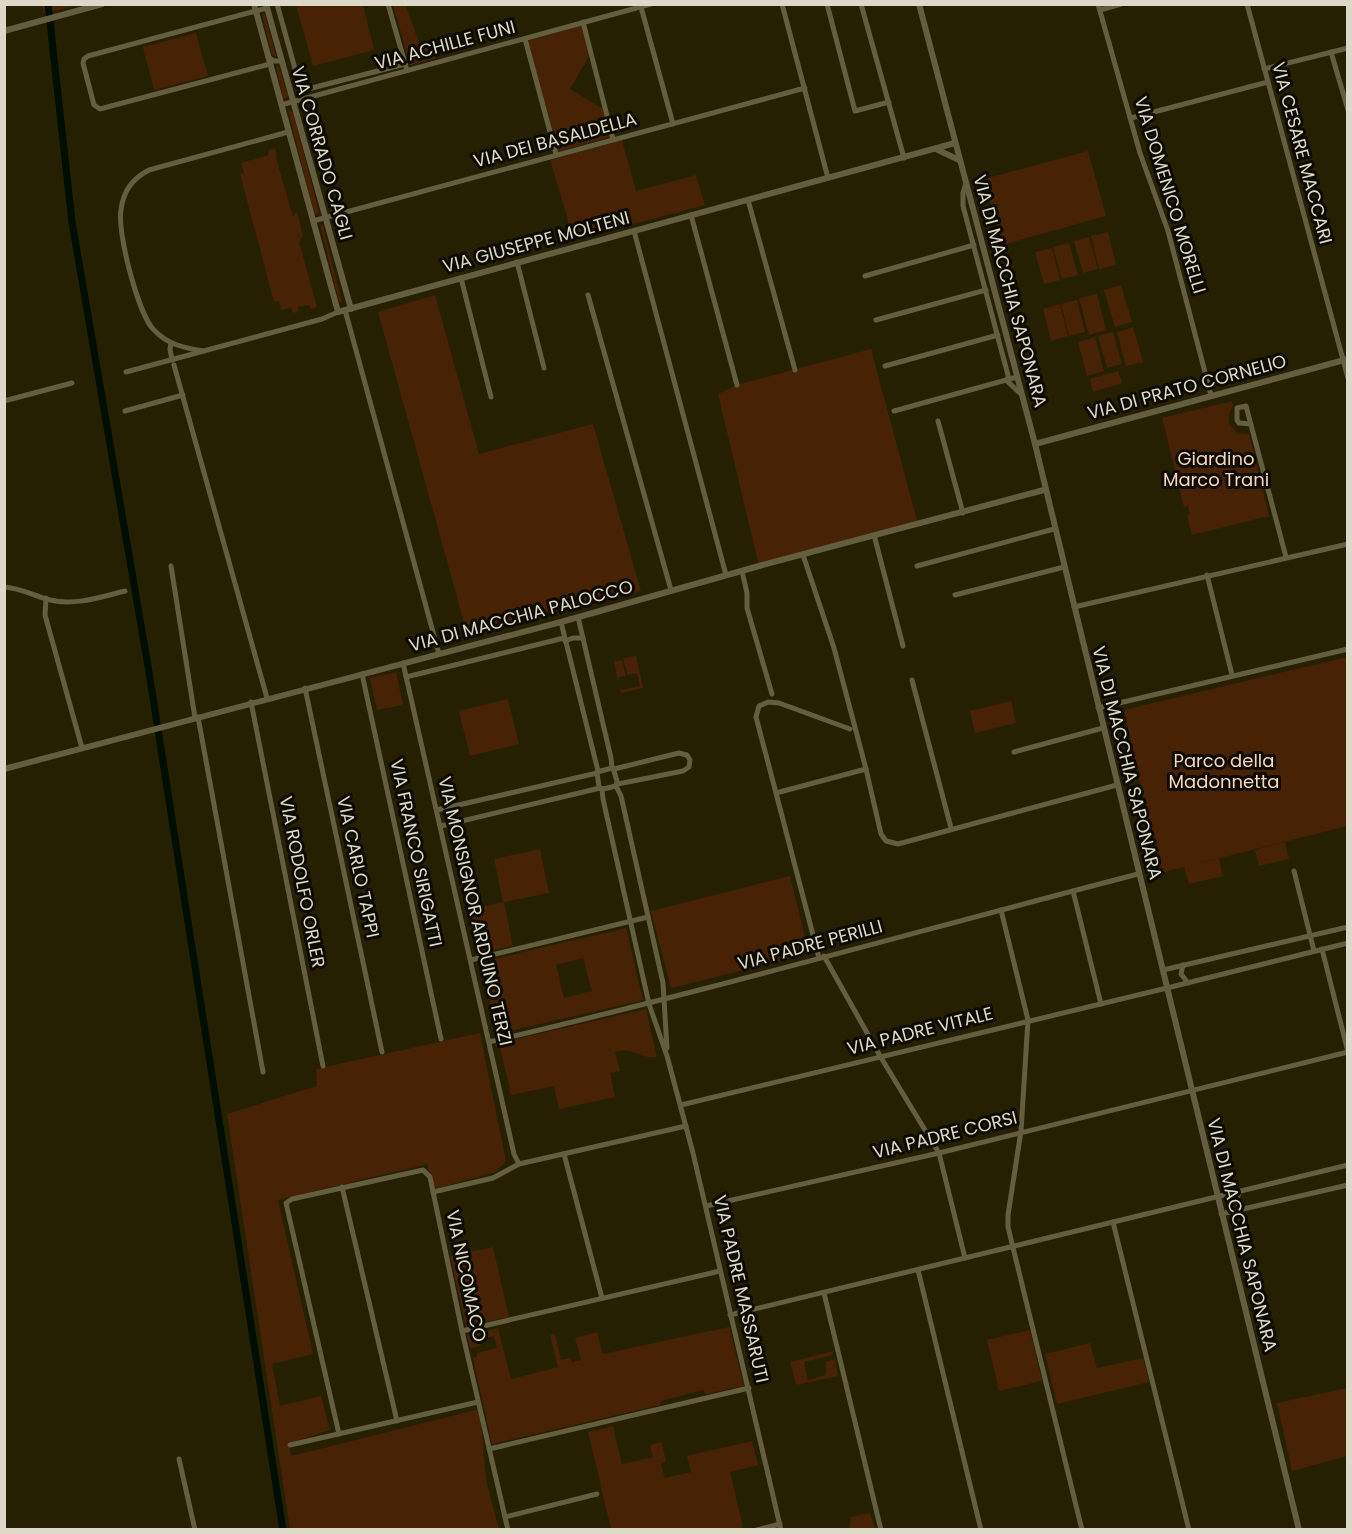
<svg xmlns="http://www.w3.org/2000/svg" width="1352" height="1534" font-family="Poppins,sans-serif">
	<rect width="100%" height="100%" fill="#252002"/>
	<g fill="#472205" fill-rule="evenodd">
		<path d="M 42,5 L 42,4 L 78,5 L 44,13 Z"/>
		<path d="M 296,5 L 363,5 L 374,50 L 313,66 Z"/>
		<path d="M 393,5 L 406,5 L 420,46 L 433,43 L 436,58 L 410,65 Z"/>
		<path d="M 262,14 L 265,15 L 276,56 L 272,55 Z"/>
		<path d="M 582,25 L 590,54 L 570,89 L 603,109 L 611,137 L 557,152 L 528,41 Z"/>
		<path d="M 196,33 L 208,76 L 154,90 L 143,47 Z"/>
		<path d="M 276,66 L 279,66 L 288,96 L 286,99 L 283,98 Z"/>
		<path d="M 288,110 L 293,112 L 319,212 L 316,214 L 314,214 Z"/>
		<path d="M 622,140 L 636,191 L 696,175 L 705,205 L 574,240 L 550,160 Z"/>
		<path d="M 275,148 L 277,155 L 276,158 L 293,217 L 297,212 L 303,236 L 299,242 L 317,307 L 311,309 L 309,305 L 298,307 L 299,311 L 293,313 L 291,308 L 281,310 L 279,301 L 274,302 L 240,174 L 244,173 L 241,163 L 269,155 L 268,150 Z"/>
		<path d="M 1088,151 L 1106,216 L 1002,245 L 984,179 Z"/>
		<path d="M 320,224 L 323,226 L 342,302 L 339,302 Z"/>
		<path d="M 1108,232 L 1116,265 L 1099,269 L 1091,236 Z"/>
		<path d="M 1089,237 L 1098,269 L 1083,273 L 1074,241 Z"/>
		<path d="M 1069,243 L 1078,275 L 1062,279 L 1053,247 Z"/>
		<path d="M 1052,248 L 1060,280 L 1044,284 L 1035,252 Z"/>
		<path d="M 1121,285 L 1132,322 L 1115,327 L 1104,290 Z"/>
		<path d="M 1097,294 L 1106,330 L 1089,335 L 1079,298 Z"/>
		<path d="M 435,295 L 479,454 L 593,424 L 641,591 L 466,630 L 378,312 Z"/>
		<path d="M 1077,300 L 1085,332 L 1069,336 L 1061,304 Z"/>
		<path d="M 1060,304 L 1068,336 L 1051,341 L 1043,309 Z"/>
		<path d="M 1133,327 L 1143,362 L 1126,366 L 1117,332 Z"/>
		<path d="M 1113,332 L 1122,364 L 1107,368 L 1098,336 Z"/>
		<path d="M 1095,337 L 1104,371 L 1087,376 L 1078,342 Z"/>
		<path d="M 871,349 L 918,524 L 759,566 L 718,394 L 737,385 Z"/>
		<path d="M 1118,371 L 1122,383 L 1093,392 L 1090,379 Z"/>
		<path d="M 1232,401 L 1233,406 L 1229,414 L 1229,424 L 1237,433 L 1249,434 L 1269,516 L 1192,535 L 1187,515 L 1190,514 L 1188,506 L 1184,507 L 1162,418 Z"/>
		<path d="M 636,656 L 643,688 L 621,693 L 619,687 L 622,690 L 640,686 L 637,673 L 627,675 L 623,658 Z"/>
		<path d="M 1347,657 L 1347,826 L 1200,863 L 1219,859 L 1223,876 L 1189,884 L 1184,867 L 1160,873 L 1124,710 Z"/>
		<path d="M 622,660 L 626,676 L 619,677 L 618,682 L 614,661 Z"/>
		<path d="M 396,672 L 403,705 L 377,710 L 370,678 Z"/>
		<path d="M 508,699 L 519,744 L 470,756 L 459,711 Z"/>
		<path d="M 1011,701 L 1016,723 L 975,733 L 970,711 Z"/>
		<path d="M 1285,842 L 1289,859 L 1259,866 L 1255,850 Z"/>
		<path d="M 540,849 L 549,893 L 504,902 L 513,946 L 479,953 L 469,910 L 503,902 L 494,859 Z"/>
		<path d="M 790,876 L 809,954 L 671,988 L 651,911 Z"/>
		<path d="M 626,928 L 643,1000 L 497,1034 L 481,962 ZM 583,958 L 592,991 L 564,998 L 556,965 Z"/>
		<path d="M 646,1009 L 657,1057 C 641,1060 637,1047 615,1052 L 620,1071 L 610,1073 L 615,1097 L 559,1109 L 554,1086 L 511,1095 L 499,1043 Z"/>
		<path d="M 480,1033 L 506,1161 L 496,1172 L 438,1188 L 434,1187 L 427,1164 L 278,1200 L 313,1354 L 272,1364 L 280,1406 L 321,1396 L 330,1430 L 289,1443 L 291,1456 L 480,1409 L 486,1479 L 499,1529 L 290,1529 L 227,1114 L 317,1086 L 316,1069 Z"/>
		<path d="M 493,1247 L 509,1317 L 466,1326 L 450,1256 Z"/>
		<path d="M 729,1327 L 744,1386 L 706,1394 L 703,1390 L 661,1401 L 660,1405 L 492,1444 L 473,1358 L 477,1357 L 477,1353 L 497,1348 L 494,1336 L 479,1339 L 481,1346 L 470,1348 L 467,1335 L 498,1328 L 511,1379 L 558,1367 L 550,1335 L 555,1334 L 561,1360 L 571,1358 L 572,1362 L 581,1360 L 575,1338 L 597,1332 L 603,1354 Z"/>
		<path d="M 1030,1330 L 1042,1381 L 999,1391 L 987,1340 Z"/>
		<path d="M 1090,1343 L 1097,1368 L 1143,1358 L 1149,1382 L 1057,1404 L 1045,1354 Z"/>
		<path d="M 833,1351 L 833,1355 L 804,1362 L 808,1380 L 826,1375 L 826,1362 L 835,1359 L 838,1376 L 796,1385 L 790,1362 Z"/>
		<path d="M 1347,1388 L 1347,1456 L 1292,1471 L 1277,1403 Z"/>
		<path d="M 613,1426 L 622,1464 L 653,1457 L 650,1445 L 662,1442 L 666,1462 L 661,1464 L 665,1478 L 691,1472 L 687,1456 L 752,1441 L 758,1465 L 730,1472 L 743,1527 L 731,1530 L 611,1529 L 588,1432 Z"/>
		<path d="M 870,1513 L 875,1529 L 849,1529 L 851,1517 Z"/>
	</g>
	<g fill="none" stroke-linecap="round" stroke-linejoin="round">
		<path stroke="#000d02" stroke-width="7" d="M 48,4 L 72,222 L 149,672 L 283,1530"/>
		<g stroke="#635e3f" stroke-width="5">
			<path d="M 277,4 L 299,83 L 302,88 L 308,89 L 405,64"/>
			<path d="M 388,4 L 406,67"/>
			<path d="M 782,4 L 828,178"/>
			<path d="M 827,4 L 855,111 L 889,102"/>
			<path d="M 861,4 L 904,158"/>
			<path d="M 1098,4 L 1140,153 L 1168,231 L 1211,395"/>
			<path d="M 1247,4 L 1348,378"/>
			<path d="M 641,7 L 673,124"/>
			<path d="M 267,8 L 88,56 L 84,59 L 83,63 L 94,105 L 100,109 L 270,64"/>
			<path d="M 1100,10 L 1121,4"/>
			<path d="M 583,22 L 613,139"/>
			<path d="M 525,39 L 556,154"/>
			<path d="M 1331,52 L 1348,110"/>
			<path d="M 268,57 L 274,61 L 281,61"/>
			<path d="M 1264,69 L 1348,48"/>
			<path d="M 281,105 L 651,4"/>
			<path d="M 1131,118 L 1268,82"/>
			<path d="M 966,183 L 963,193 L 963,206 L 1009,379"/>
			<path d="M 748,200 L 795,370"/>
			<path d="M 691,215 L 737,385"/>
			<path d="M 313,221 L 805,88"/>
			<path d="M 634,231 L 726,575"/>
			<path d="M 517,262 L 544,368"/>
			<path d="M 865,276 L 974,245"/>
			<path d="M 461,278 L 491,397"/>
			<path d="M 588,295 L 671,590"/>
			<path d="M 345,310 L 439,654"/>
			<path d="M 876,320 L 986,290"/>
			<path d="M 171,343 L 170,349 L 172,360"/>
			<path d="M 204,351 C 185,348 168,345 154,330 C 138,314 117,232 121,210 C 123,192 133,178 149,170 L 288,132"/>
			<path d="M 174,365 L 267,698"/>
			<path d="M 885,366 L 998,335"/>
			<path d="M 126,372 L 322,319 L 338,312"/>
			<path d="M 1006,380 L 1022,395"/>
			<path d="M 4,401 L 72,383"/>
			<path d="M 125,411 L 183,395"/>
			<path d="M 894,411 L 1017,377"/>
			<path d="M 938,421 L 963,513"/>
			<path d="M 1251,424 L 1239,423 L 1237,420 L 1237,408 L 1246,406 L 1286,557"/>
			<path d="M 874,535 L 903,646"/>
			<path d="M 803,555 L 834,648 L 866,769 L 881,834 L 886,841 L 898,844 L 1117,785"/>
			<path d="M 171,566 L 195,718"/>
			<path d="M 917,566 L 1054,529"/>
			<path d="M 742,571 L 747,593 L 747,608 L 772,694"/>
			<path d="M 1207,575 L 1232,675"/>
			<path d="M 4,587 C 21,588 34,596 50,600 C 75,606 101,597 125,591"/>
			<path d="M 955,595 L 1064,567"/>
			<path d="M 46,598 L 45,615 L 82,748"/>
			<path d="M 1074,607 L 1348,544"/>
			<path d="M 578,617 L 611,758 L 612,768"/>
			<path d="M 561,622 L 598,771"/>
			<path d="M 565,641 L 573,638 L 583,638"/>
			<path d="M 403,663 L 514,1154 L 519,1164"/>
			<path d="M 362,674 L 441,1039"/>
			<path d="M 406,677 L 564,638"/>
			<path d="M 912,680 L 951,828"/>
			<path d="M 305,688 L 382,1052"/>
			<path d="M 251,702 L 323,1066"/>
			<path d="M 1098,708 L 1348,649"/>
			<path d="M 198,717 L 263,1072"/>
			<path d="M 1014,752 L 1103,728"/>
			<path d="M 612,768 L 597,772 L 599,787 L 603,789 L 616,786"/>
			<path d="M 613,768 L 617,781 L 616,786"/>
			<path d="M 614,769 L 679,753 L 687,755 L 690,760 L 689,767 L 683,771 L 618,784"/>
			<path d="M 616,786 L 621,796 L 663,983 L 667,1048"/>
			<path d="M 602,789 L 603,799 L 649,1004 L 667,1056 L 693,1153 L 781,1530"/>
			<path d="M 776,793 L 756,717 L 759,706 L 768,702 L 779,703 L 850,729"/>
			<path d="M 437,810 L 597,773"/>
			<path d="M 441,826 L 600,788"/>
			<path d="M 1294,871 L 1314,951"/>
			<path d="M 1073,891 L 1101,1004"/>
			<path d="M 1001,910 L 1028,1020 L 1021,1131 L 1008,1215 L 1008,1227 L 1082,1530"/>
			<path d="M 1322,949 L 1348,1052"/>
			<path d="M 824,956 L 880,1056 L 939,1153 L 965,1258"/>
			<path d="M 819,958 L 776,793 L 866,769"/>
			<path d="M 471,960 L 648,917"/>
			<path d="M 1183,965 L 1181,974 L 1188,983"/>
			<path d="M 1163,970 L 1348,927"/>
			<path d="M 489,1042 C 707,991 922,930 1138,874"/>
			<path d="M 681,1105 L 1167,988 L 1348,943"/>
			<path d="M 564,1154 L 602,1298"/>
			<path d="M 342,1187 L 397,1421"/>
			<path d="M 433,1192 L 493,1178 L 519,1164 L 686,1126"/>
			<path d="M 1239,1192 L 1236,1202 L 1243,1209"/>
			<path d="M 706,1206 L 939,1153 L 1348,1052"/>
			<path d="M 1221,1214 L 1348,1185"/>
			<path d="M 1113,1222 L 1189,1530"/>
			<path d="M 918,1270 L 981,1530"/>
			<path d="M 824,1293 L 881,1530"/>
			<path d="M 730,1315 L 1348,1165"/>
			<path d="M 462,1331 L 720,1271"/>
			<path d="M 339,1434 L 286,1203 L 292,1199 L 423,1170 L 430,1177 L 462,1331 L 508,1530"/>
			<path d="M 290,1445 L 478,1402"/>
			<path d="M 489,1449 L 749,1388"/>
			<path d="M 179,1459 L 195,1530"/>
			<path d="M 505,1517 L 597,1494"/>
			<path d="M 757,1530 L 780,1524"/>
		</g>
		<g stroke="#635e3f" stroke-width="6">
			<path d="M 254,4 L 338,312 L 955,143"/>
			<path d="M 266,4 L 351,309"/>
			<path d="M 919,4 L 1035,444 L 1299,1530"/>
			<path d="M 4,31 L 102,4"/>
			<path d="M 936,149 L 959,160"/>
			<path d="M 1035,444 L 1348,359"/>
			<path d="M 4,769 L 561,622 L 759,566 L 1044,490"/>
		</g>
	</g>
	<g text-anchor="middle" stroke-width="6" stroke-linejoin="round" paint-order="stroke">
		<g font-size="18" fill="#dcd9c8" stroke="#0c0a01">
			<text transform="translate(445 45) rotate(-15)" y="6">VIA ACHILLE FUNI</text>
			<text transform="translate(555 140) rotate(-15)" y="6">VIA DEI BASALDELLA</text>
			<text transform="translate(322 153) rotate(74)" y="6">VIA CORRADO CAGLI</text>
			<text transform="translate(1302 153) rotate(75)" y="6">VIA CESARE MACCARI</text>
			<text transform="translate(1170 195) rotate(73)" y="6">VIA DOMENICO MORELLI</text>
			<text transform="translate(536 242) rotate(-15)" y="6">VIA GIUSEPPE MOLTENI</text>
			<text transform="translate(1010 291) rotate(75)" y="6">VIA DI MACCHIA SAPONARA</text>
			<text transform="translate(1187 387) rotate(-15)" y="6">VIA DI PRATO CORNELIO</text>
			<text transform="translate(521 616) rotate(-15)" y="6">VIA DI MACCHIA PALOCCO</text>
			<text transform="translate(1127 763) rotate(76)" y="6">VIA DI MACCHIA SAPONARA</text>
			<text transform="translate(416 853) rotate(78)" y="6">VIA FRANCO SIRIGATTI</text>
			<text transform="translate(358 867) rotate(78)" y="6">VIA CARLO TAPPI</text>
			<text transform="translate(302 882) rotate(79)" y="6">VIA RODOLFO ORLER</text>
			<text transform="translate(475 911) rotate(77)" y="6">VIA MONSIGNOR ARDUINO TERZI</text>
			<text transform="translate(810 945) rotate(-15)" y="6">VIA PADRE PERILLI</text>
			<text transform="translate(920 1031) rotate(-14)" y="6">VIA PADRE VITALE</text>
			<text transform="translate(945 1135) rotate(-14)" y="6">VIA PADRE CORSI</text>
			<text transform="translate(1242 1235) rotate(76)" y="6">VIA DI MACCHIA SAPONARA</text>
			<text transform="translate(466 1276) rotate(78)" y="6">VIA NICOMACO</text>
			<text transform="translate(741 1289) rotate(77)" y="6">VIA PADRE MASSARUTI</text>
		</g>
		<g font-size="18" fill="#fad6bf" stroke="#0c0a01">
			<text x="1216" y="465">Giardino<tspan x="1216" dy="21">Marco Trani</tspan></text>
			<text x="1224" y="767">Parco della<tspan x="1224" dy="21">Madonnetta</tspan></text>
		</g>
	</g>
	<rect width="1352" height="1534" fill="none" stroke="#dcd9c8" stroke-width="12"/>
</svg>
